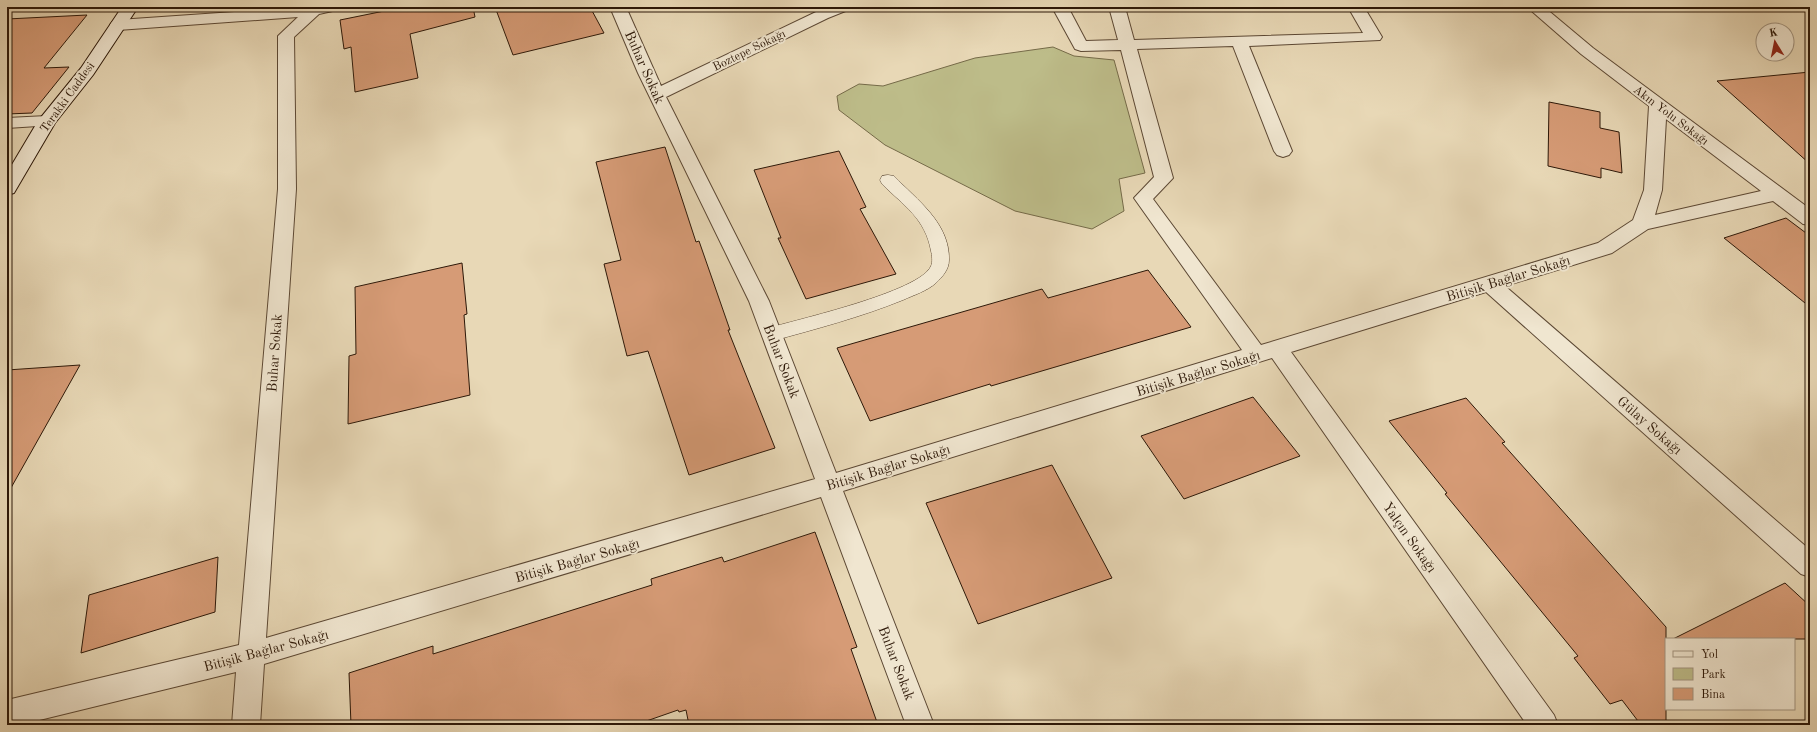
<svg xmlns="http://www.w3.org/2000/svg" width="1817" height="732" font-family="'Old Standard TT',serif">
	<rect width="100%" height="100%" fill="#e8d8b6"/>
	<filter id="stains"><feTurbulence type="fractalNoise" baseFrequency=".005" numOctaves="4"/><feColorMatrix values="0 0 0 0 .2 0 0 0 0 .09 0 0 0 0 .02 0 0 0 .5 -.17"/></filter>
	<radialGradient id="worn" r=".72"><stop offset=".6" stop-color="#630" stop-opacity="0"/><stop offset="1" stop-color="#630" stop-opacity=".3"/></radialGradient>
	<path fill="#bdbc89" stroke="#756a48" d="M 1053,47 L 1074,56 L 1114,60 L 1145,173 L 1119,179 L 1124,211 L 1092,229 L 1015,211 L 885,145 L 839,110 L 837,96 L 859,84 L 883,86 L 975,58 Z"/>
	<g fill="#d69b76" stroke="#2d1808">
		<path d="M 404,7 L 473,7 L 475,17 L 410,34 L 418,78 L 355,92 L 351,47 L 344,49 L 340,20 Z"/>
		<path d="M 495,7 L 590,7 L 604,33 L 513,55 Z"/>
		<path d="M 87,15 L 44,68 L 69,67 L 32,113 L 7,114 L 7,19 Z"/>
		<path d="M 1810,72 L 1810,164 L 1717,81 Z"/>
		<path d="M 1549,102 L 1600,112 L 1600,128 L 1619,132 L 1622,173 L 1601,168 L 1601,178 L 1548,166 Z"/>
		<path d="M 665,147 L 696,242 L 699,241 L 730,330 L 728,330 L 775,448 L 689,475 L 648,351 L 627,356 L 604,264 L 621,260 L 596,162 Z"/>
		<path d="M 839,151 L 866,207 L 860,209 L 896,274 L 806,299 L 778,238 L 781,238 L 754,170 Z"/>
		<path d="M 1786,218 L 1810,236 L 1810,307 L 1724,238 Z"/>
		<path d="M 462,263 L 467,314 L 464,315 L 470,395 L 348,424 L 349,356 L 356,354 L 355,287 Z"/>
		<path d="M 1148,270 L 1191,327 L 991,386 L 990,384 L 870,421 L 837,348 L 1042,289 L 1048,298 Z"/>
		<path d="M 80,365 L 7,495 L 7,370 Z"/>
		<path d="M 1253,397 L 1300,456 L 1184,499 L 1141,436 Z"/>
		<path d="M 1466,398 L 1505,442 L 1502,443 L 1666,627 L 1666,725 L 1641,725 L 1622,700 L 1610,704 L 1574,658 L 1578,656 L 1445,494 L 1447,493 L 1389,421 Z"/>
		<path d="M 1052,465 L 1112,578 L 978,624 L 926,503 Z"/>
		<path d="M 815,532 L 857,647 L 851,649 L 878,725 L 689,725 L 686,710 L 679,712 L 678,710 L 635,725 L 351,725 L 349,673 L 433,646 L 433,654 L 652,585 L 651,579 L 722,557 L 724,562 Z"/>
		<path d="M 218,557 L 215,612 L 81,653 L 89,595 Z"/>
		<path d="M 1785,583 L 1810,606 L 1810,639 L 1673,639 Z"/>
	</g>
	<g fill="none" stroke-linecap="round" stroke-linejoin="round">
		<g stroke="#5c4834" stroke-width="1">
			<path id="lane" d="M 888,175 L 894,176 C 917,200 950,223 949,260 C 949,270 942,277 936,283 C 927,291 914,295 903,300 C 861,317 816,329 772,341 L 765,339 L 763,334 L 765,329 C 795,320 920,292 931,266 C 933,262 932,255 931,251 C 925,218 904,206 882,184 L 880,180 L 882,176 Z"/>
		</g>
		<g stroke="#5c4834" stroke-width="2">
			<g id="street">
				<path d="M 305,7 L 340,7 L 337,10 L 319,14 L 294,37 L 296,189 L 266,638 L 815,479 L 749,301 L 638,73 L 610,7 L 626,7 L 661,86 L 816,12 L 829,7 L 851,7 L 848,10 L 828,18 L 666,97 L 769,301 L 836,473 L 1242,350 L 1134,198 L 1154,177 L 1121,50 L 1081,51 L 1075,49 L 1052,7 L 1068,7 L 1086,41 L 1118,40 L 1109,7 L 1125,7 L 1134,40 L 1363,33 L 1348,7 L 1364,7 L 1382,37 L 1380,40 L 1249,46 L 1292,151 L 1289,155 L 1283,157 L 1277,155 L 1274,151 L 1233,46 L 1137,49 L 1173,178 L 1153,199 L 1261,345 L 1598,243 L 1633,220 L 1644,190 L 1649,106 L 1581,54 L 1527,7 L 1544,7 L 1593,48 L 1810,209 L 1810,225 L 1803,224 L 1773,201 L 1648,229 L 1612,253 L 1505,286 L 1810,550 L 1810,577 L 1801,574 L 1486,292 L 1291,352 L 1554,715 L 1558,725 L 1527,725 L 1272,358 L 843,491 L 934,725 L 906,725 L 821,497 L 264,664 L 260,725 L 232,725 L 236,672 L 19,725 L 7,725 L 7,700 L 239,645 L 278,189 L 278,36 L 298,17 L 118,30 L 112,28 L 110,25 L 112,22 L 118,20 ZM 1666,119 L 1761,191 L 1655,215 L 1662,190 Z"/>
				<path d="M 47,116 L 53,117 L 56,121 L 53,125 L 7,128 L 7,118 Z"/>
			</g>
		</g>
		<g stroke="#2d1808" stroke-width="2">
			<path id="secondary" d="M 122,7 L 138,7 L 93,75 L 55,123 L 14,193 L 7,195 L 7,173 L 38,121 L 81,68 Z"/>
		</g>
		<use href="#lane" fill="#f0e6d0" fill-rule="evenodd"/>
		<use href="#street" fill="#f0e6d0" fill-rule="evenodd"/>
		<use href="#secondary" fill="#f0e6d0" fill-rule="evenodd"/>
	</g>
	<g text-anchor="middle" stroke-width="4" stroke-linejoin="round" paint-order="stroke">
		<g font-size="12" fill="#2d1808" stroke="#f0e6d0">
			<text transform="translate(749 50) rotate(-26)" y="4">Boztepe Sokağı</text>
			<text transform="translate(67 97) rotate(-54)" y="4">Terakki Caddesi</text>
			<text transform="translate(1671 115) rotate(37)" y="4">Akın Yolu Sokağı</text>
		</g>
		<g font-size="14" fill="#2d1808" stroke="#f0e6d0">
			<text transform="translate(645 67) rotate(66)" y="5">Buhar Sokak</text>
			<text transform="translate(1508 278) rotate(-17)" y="5">Bitişik Bağlar Sokağı</text>
			<text transform="translate(274 353) rotate(-86)" y="5">Buhar Sokak</text>
			<text transform="translate(782 361) rotate(69)" y="5">Buhar Sokak</text>
			<text transform="translate(1198 373) rotate(-17)" y="5">Bitişik Bağlar Sokağı</text>
			<text transform="translate(1650 425) rotate(41)" y="5">Gülay Sokağı</text>
			<text transform="translate(888 467) rotate(-17)" y="5">Bitişik Bağlar Sokağı</text>
			<text transform="translate(1410 537) rotate(55)" y="5">Yalçın Sokağı</text>
			<text transform="translate(577 560) rotate(-16)" y="5">Bitişik Bağlar Sokağı</text>
			<text transform="translate(266 650) rotate(-15)" y="5">Bitişik Bağlar Sokağı</text>
			<text transform="translate(897 663) rotate(69)" y="5">Buhar Sokak</text>
		</g>
	</g>
	<rect width="1817" height="732" fill="none" stroke="#e8d8b6" stroke-width="24"/>
	<rect x="8" y="8" width="1801" height="716" fill="none" stroke="#2d1808" stroke-width="2"/>
	<rect x="12" y="12" width="1793" height="708" fill="none" stroke="#2d1808"/>
	<rect x="1665" y="638" width="130" height="72" fill="#f0e6d0" stroke="#a29480"/>
	<rect x="1673" y="651" width="20" height="6" fill="#f0e6d0" stroke="#a29480"/>
	<text x="1701" y="658" font-size="12" fill="#2d1808">Yol</text>
	<rect x="1673" y="668" width="20" height="12" fill="#bdbc89" stroke="#a29480"/>
	<text x="1701" y="678" font-size="12" fill="#2d1808">Park</text>
	<rect x="1673" y="688" width="20" height="12" fill="#d69b76" stroke="#a29480"/>
	<text x="1701" y="698" font-size="12" fill="#2d1808">Bina</text>
	<g transform="translate(1775 42) rotate(350)"><circle r="19" fill="#f0e6d0" stroke="#a29480"/>
	<path d="M0-3L7 15L0 10L-7 15Z" fill="#8f2418"/>
	<text y="-6" font-size="11" font-weight="bold" text-anchor="middle" fill="#2d1808">K</text>
	</g>
	<rect width="100%" height="100%" filter="url(#stains)"/>
	<rect width="100%" height="100%" fill="url(#worn)"/>
</svg>
